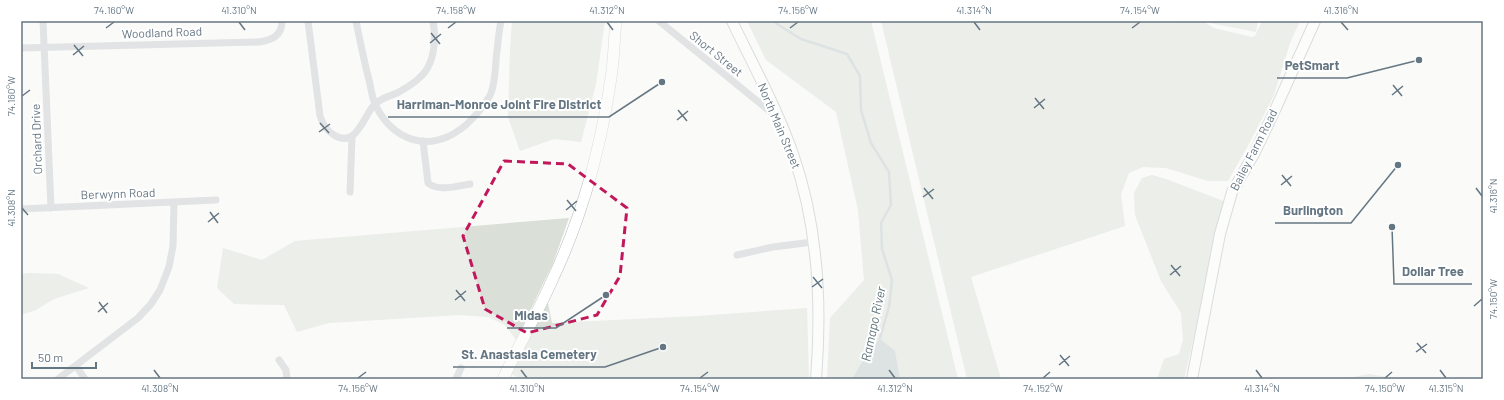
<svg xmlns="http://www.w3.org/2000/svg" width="1504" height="400" font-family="Barlow,sans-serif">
	<rect width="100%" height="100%" fill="#fafaf8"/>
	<g fill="#dadfd7">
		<path d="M 512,21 L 605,21 L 596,84 L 581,142 L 554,139 L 520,151 L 508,117 L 510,51 Z"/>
		<path d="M 747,21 L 871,21 L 958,379 L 827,379 L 830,318 L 864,280 L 858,210 L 836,112 L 766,60 Z"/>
		<path d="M 881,21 L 1157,21 L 1165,23 L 1192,21 L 1206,23 L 1214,28 L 1252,37 L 1255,36 L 1262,21 L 1300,21 L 1290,43 L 1274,95 L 1250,142 L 1228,181 L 1208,181 L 1166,168 L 1143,167 L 1129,173 L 1121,194 L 1125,226 L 971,277 L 1001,379 L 967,379 Z"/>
		<path d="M 1211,21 L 1258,21 L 1256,32 L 1210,23 Z"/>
		<path d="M 1152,175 L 1166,179 L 1226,202 L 1184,379 L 1157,379 L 1164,359 L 1179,354 L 1183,340 L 1181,313 L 1161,281 L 1135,215 L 1134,193 L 1142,178 Z"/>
		<path d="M 569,218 L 553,263 L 516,340 L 505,325 L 488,317 L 459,315 L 329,323 L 297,332 L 284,305 L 234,304 L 217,288 L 223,248 L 262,260 L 295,241 Z"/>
		<path d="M 29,273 L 58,274 L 89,288 L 54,299 L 36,310 L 21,315 L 21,274 Z"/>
		<path d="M 546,293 L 552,323 L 698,316 L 807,308 L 809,379 L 520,379 L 506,371 Z"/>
		<path d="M 1369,374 L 1399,379 L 1343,379 Z"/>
	</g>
	<path fill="#bbc7cb" d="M 880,339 L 895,351 L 900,379 L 852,379 L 871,347 Z"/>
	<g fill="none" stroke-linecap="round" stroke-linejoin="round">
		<path stroke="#bbc7cb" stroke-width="2.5" d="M 775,21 L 777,24 L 801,39 L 847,54 L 860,76 L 861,110 L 871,143 L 889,172 L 891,205 L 881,223 L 882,249 L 892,280 L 889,307 L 879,342"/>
		<g stroke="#b3babf" stroke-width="12">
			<g id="secondary">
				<path d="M 732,21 C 753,65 777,108 793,154 C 818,225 822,304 816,379"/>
				<path d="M 1192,379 L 1220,234 L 1232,192 L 1254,154 L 1275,110 L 1315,21"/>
			</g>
		</g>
		<g stroke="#b5babe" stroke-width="12">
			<path id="primary" d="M 503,379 C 519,344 539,311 554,276 C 583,214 601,146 611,78 C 614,59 614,40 616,21"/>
		</g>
		<g stroke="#c3c8cc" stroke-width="7">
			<path d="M 43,21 L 51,208"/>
			<path d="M 308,21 L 320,116 C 323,125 327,131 334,135 C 356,149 363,117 374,105 C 380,98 391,96 399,92 C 408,87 421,79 427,69 C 435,55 436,36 433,21"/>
			<path d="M 356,21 C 360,41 364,61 369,80 C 371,88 372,97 375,104 C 396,149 441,153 473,118 C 480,110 487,103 491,93 C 496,80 495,65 497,51 C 498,41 499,31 501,21"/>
			<path d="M 659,21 L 778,118"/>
			<path d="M 21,48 L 259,42 C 272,40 282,36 282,21"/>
			<path d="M 423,141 L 428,183 C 438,192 458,186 470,184"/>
			<path d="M 350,192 L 352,137"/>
			<path d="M 21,209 L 216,200"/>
			<path d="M 737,255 L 773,247 L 813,242"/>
			<path d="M 279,360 L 286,370 L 287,379"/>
			<path d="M 76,366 L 85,379"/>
			<path d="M 58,379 L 138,318 L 151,304 L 160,290 L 169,267 L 173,246 L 174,203"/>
			<path d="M 456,379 L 461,368"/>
		</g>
		<use href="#secondary" stroke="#fff" stroke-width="10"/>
		<use href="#primary" stroke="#fff" stroke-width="11"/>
	</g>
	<path d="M0 0H1504V400H0ZM 504,161 L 568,164 L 627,208 L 620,276 L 597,315 L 527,333 L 485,309 L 463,236 Z" fill="#fafaf8" fill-opacity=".55" fill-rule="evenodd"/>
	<path fill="none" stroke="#c2185b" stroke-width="3" stroke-dasharray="8 5" stroke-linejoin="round" d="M 504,161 L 568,164 L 627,208 L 620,276 L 597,315 L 527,333 L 485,309 L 463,236 Z"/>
	<path fill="none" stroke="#657683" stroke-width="1.5" d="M 239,22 L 245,30M 607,22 L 613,30M 974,22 L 980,30M 1341,22 L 1348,30M 106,28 L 114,22M 448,28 L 456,22M 790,28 L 798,22M 1132,28 L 1140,22M 431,33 L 440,44M 430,43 L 441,34M 74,45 L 83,56M 73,55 L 84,46M 1393,85 L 1402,96M 1392,95 L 1403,86M 22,96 L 30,90M 1035,98 L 1044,109M 1034,108 L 1045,99M 678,110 L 687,121M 677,120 L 688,111M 320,123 L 329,133M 319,132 L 330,124M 1282,175 L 1291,186M 1281,185 L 1292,176M 924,188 L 933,199M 1476,188 L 1482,196M 923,197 L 934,189M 567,200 L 576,211M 22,208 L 28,215M 566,210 L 577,201M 210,212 L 218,223M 208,222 L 219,213M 1171,265 L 1180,276M 1170,275 L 1181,266M 813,277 L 822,288M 812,287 L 823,279M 456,290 L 465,301M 455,300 L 466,291M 99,302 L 107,313M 1474,306 L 1482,299M 98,312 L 108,303M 1417,343 L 1426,353M 1416,352 L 1427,344M 1060,355 L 1069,366M 1059,365 L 1070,356M 154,370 L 160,378M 521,370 L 527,378M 889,370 L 895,378M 1256,370 L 1262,378M 1440,370 L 1446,378M 358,378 L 366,372M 700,378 L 708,372M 1043,378 L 1050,372M 1385,378 L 1392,372"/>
	<g text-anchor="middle" stroke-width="4" stroke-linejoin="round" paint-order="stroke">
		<g font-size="12" fill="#657683" stroke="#fff">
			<text transform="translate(162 33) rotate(-2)" y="4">Woodland Road</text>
			<text transform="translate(716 54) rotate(39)" y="4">Short Street</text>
			<text transform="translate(779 126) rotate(67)" y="4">North Main Street</text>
			<text transform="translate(37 139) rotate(-92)" y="4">Orchard Drive</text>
			<text transform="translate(1254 150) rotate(-63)" y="4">Bailey Farm Road</text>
			<text transform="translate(118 194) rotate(-2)" y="4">Berwynn Road</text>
		</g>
		<g font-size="13" font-style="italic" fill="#60757c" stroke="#fff">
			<text transform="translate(873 324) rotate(-78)" y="5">Ramapo River</text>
		</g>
	</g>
	<path fill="none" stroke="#657683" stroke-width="1.5" d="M1419 60L1347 78H1277M662 82L609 117H388M1398 165L1351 223H1275M1392 227L1394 284H1472M606 295L556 328H507M663 347L605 367H453"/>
	<g fill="#657683" stroke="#fff" stroke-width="1.5">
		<circle cx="1419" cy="60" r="4"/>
		<circle cx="662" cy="82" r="4"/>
		<circle cx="1398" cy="165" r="4"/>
		<circle cx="1392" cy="227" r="4"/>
		<circle cx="606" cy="295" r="4"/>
		<circle cx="663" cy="347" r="4"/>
	</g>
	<g font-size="13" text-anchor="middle" font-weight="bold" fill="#657683" stroke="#fff" stroke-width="4" stroke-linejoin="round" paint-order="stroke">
		<text x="1312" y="70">PetSmart</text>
		<text x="499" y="109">Harriman-Monroe Joint Fire District</text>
		<text x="1313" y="215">Burlington</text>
		<text x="1433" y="276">Dollar Tree</text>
		<text x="531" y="320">Midas</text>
		<text x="529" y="359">St. Anastasia Cemetery</text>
	</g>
	<rect width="1504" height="400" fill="none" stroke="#ffffff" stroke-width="44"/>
	<path d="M32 362v6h64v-6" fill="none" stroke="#657683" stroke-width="2"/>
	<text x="38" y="362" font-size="12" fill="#657683" stroke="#ffffff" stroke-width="3" paint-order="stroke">50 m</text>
	<rect x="22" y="22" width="1460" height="356" fill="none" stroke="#657683" stroke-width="1.5"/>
	<g font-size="10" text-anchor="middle" fill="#657683">
		<text x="114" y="14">74.160°W</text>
		<text x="239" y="14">41.310°N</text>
		<text x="456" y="14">74.158°W</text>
		<text x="607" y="14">41.312°N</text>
		<text x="798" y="14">74.156°W</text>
		<text x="974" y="14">41.314°N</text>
		<text x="1140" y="14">74.154°W</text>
		<text x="1341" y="14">41.316°N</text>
		<text transform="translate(11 96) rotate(-90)" y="4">74.160°W</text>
		<text transform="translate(1493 196) rotate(-90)" y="4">41.316°N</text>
		<text transform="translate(11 208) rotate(-90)" y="4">41.308°N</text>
		<text transform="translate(1493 299) rotate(-90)" y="4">74.150°W</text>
		<text x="160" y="392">41.308°N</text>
		<text x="358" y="392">74.156°W</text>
		<text x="527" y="392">41.310°N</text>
		<text x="700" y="392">74.154°W</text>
		<text x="895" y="392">41.312°N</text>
		<text x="1043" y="392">74.152°W</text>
		<text x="1262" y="392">41.314°N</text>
		<text x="1385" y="392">74.150°W</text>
		<text x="1446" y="392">41.315°N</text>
	</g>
</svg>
